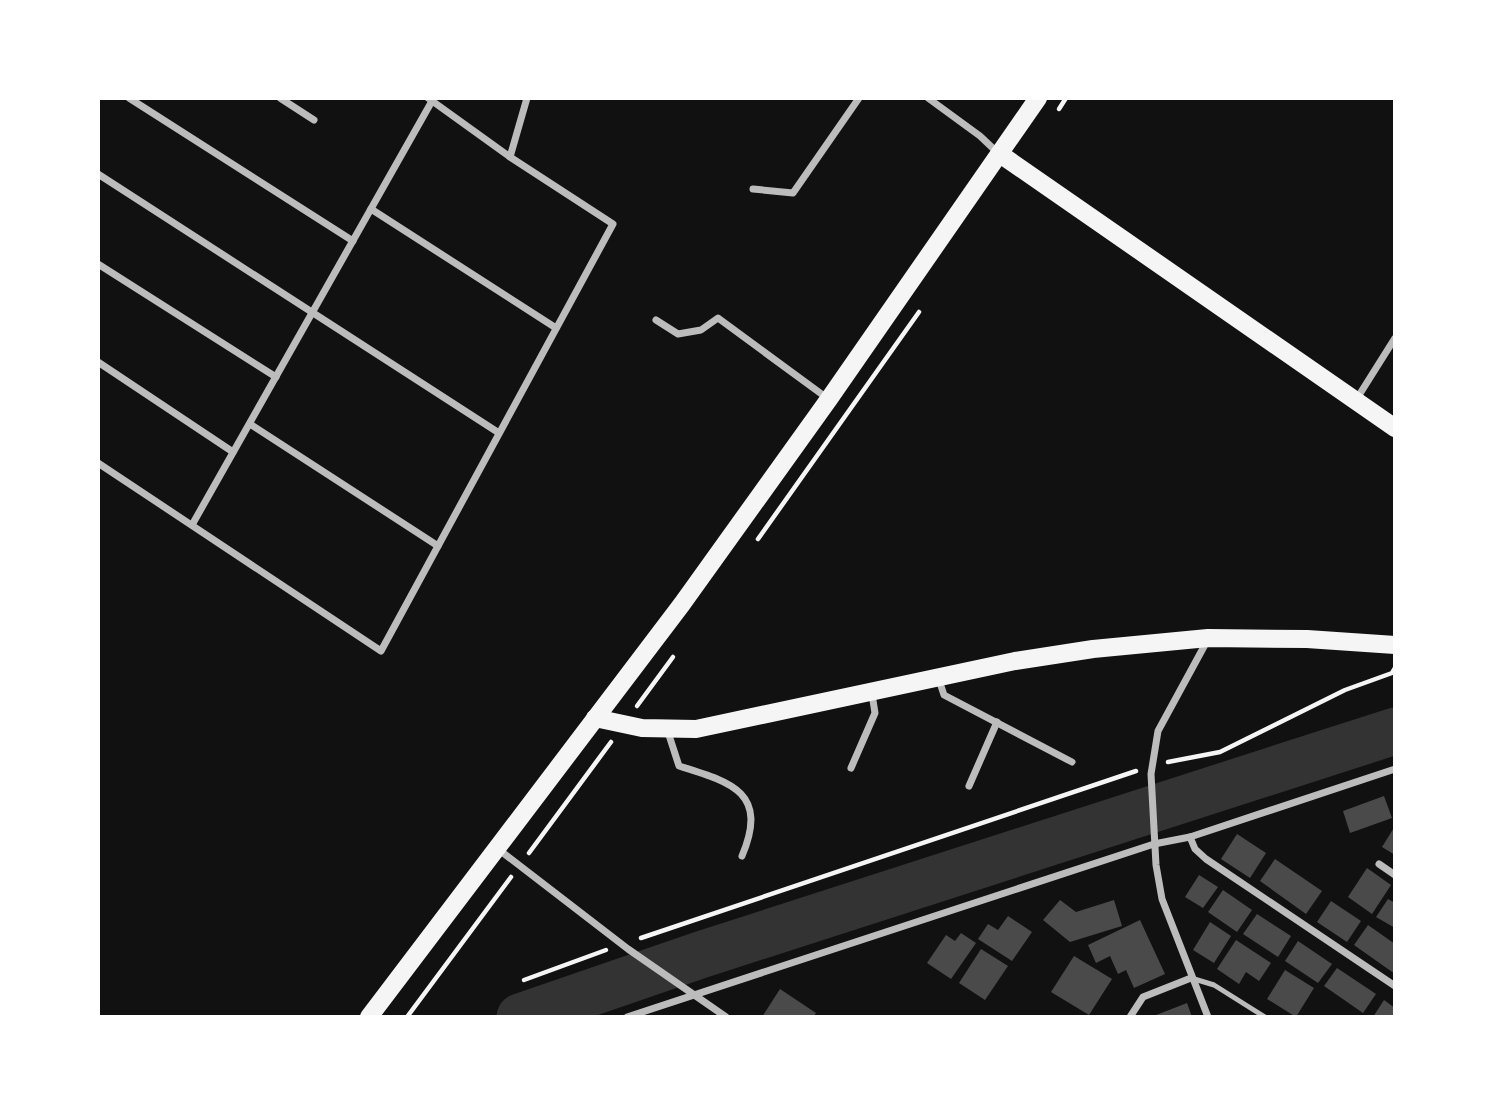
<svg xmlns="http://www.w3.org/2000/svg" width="1493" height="1115" font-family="Lato,sans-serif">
	<rect width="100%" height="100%" fill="#111"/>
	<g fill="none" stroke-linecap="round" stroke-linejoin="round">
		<path stroke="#333" stroke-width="47" d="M 520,1017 L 700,955 L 1395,731"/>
	</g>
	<g fill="#4a4a4a">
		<path d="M 1384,796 L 1392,818 L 1350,833 L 1343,811 Z"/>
		<path d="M 1395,826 L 1395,855 L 1382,847 Z"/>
		<path d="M 1237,834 L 1266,853 L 1250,878 L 1221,859 Z"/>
		<path d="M 1275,859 L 1322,891 L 1306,914 L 1260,881 Z"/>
		<path d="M 1367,868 L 1391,885 L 1372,914 L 1348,897 Z"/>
		<path d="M 1199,875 L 1218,887 L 1203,908 L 1185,897 Z"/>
		<path d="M 1223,890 L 1252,910 L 1237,932 L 1208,912 Z"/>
		<path d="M 1388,899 L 1395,903 L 1395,928 L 1376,917 Z"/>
		<path d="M 1060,900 L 1076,912 L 1114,900 L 1122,926 L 1070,942 L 1043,920 Z"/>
		<path d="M 1331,901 L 1361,921 L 1347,942 L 1317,922 Z"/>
		<path d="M 1257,914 L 1291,936 L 1278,957 L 1243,934 Z"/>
		<path d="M 1008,916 L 1032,932 L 1012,961 L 978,939 L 988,924 L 998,930 Z"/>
		<path d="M 1140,920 L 1165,974 L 1134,988 L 1126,970 L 1118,974 L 1110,956 L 1096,963 L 1088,945 Z"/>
		<path d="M 1210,922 L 1231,936 L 1214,963 L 1193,950 Z"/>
		<path d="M 1368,925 L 1395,944 L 1395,974 L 1354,945 Z"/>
		<path d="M 961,933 L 976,943 L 951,979 L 927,963 L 946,935 L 955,941 Z"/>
		<path d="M 1236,940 L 1271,963 L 1259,981 L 1246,972 L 1239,984 L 1217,969 Z"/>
		<path d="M 1298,941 L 1332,964 L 1318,983 L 1285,961 Z"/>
		<path d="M 981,949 L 1008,966 L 985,1000 L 959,983 Z"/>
		<path d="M 1074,956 L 1112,979 L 1089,1015 L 1051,992 Z"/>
		<path d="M 1337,968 L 1376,994 L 1363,1013 L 1324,986 Z"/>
		<path d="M 1285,970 L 1314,988 L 1296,1017 L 1267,999 Z"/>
		<path d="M 780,989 L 816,1013 L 813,1017 L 762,1017 Z"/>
		<path d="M 1384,1000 L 1395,1008 L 1395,1017 L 1373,1017 Z"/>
		<path d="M 1187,1003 L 1192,1017 L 1151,1017 Z"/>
	</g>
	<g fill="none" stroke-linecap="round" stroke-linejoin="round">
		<g stroke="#f5f5f5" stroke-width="4.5">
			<path d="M 1059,109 L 1066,98"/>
			<path d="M 758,539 L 919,312"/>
			<path d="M 637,706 L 673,657"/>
			<path d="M 1168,762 L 1220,752 L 1345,690 L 1392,673 L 1395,668"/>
			<path d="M 529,853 L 611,742"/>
			<path d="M 641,938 L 1136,771"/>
			<path d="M 524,980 L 606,950"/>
			<path d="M 407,1017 L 511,877"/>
		</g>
		<path stroke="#bcbcbc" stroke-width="5" d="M 1191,978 L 1214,985 L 1265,1017"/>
		<g stroke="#bcbcbc" stroke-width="7">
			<path d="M 129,98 L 353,241"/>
			<path d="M 280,98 L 314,120"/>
			<path d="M 928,98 L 980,136 L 999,154"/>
			<path d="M 510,157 L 527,98"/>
			<path d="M 98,174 L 499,433"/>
			<path d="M 753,189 L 793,193 L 859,98"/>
			<path d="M 371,209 L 556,328"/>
			<path d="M 98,264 L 276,377"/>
			<path d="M 656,320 L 678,334 L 701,330 L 718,318 L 827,398"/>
			<path d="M 98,362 L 233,452"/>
			<path d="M 1356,400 L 1395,338"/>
			<path d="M 250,424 L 438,546"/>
			<path d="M 98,463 L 381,651 L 613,224 L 510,157 L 428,98"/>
			<path d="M 192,525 L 432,101"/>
			<path d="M 1207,641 L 1158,731 L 1151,774 L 1156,865 L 1162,899 L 1208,1017"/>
			<path d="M 938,677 L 944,695 L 1072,762"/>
			<path d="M 667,729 L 679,766 C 731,782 769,792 742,856"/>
			<path d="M 851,768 L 875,713 L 872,694"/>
			<path d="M 969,786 L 997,722"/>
			<path d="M 1190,837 L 1195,849 L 1206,859 L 1395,986"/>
			<path d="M 498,849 L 628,949 L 726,1017"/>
			<path d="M 1379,864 L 1395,875"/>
			<path d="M 627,1017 L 1154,844 L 1190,837 L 1395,769"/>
			<path d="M 1130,1017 L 1143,997 L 1191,978"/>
		</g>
		<g stroke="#f5f5f5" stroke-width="18">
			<path d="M 1000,154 L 1395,428"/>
			<path d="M 595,718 L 642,728 L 696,729 L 1015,661 L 1093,649 L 1208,638 L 1307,639 L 1395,645"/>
			<path d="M 369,1017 L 682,604 L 829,399 L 1038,98"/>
		</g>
	</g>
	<rect width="1493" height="1115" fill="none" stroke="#ffffff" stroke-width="200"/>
</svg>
